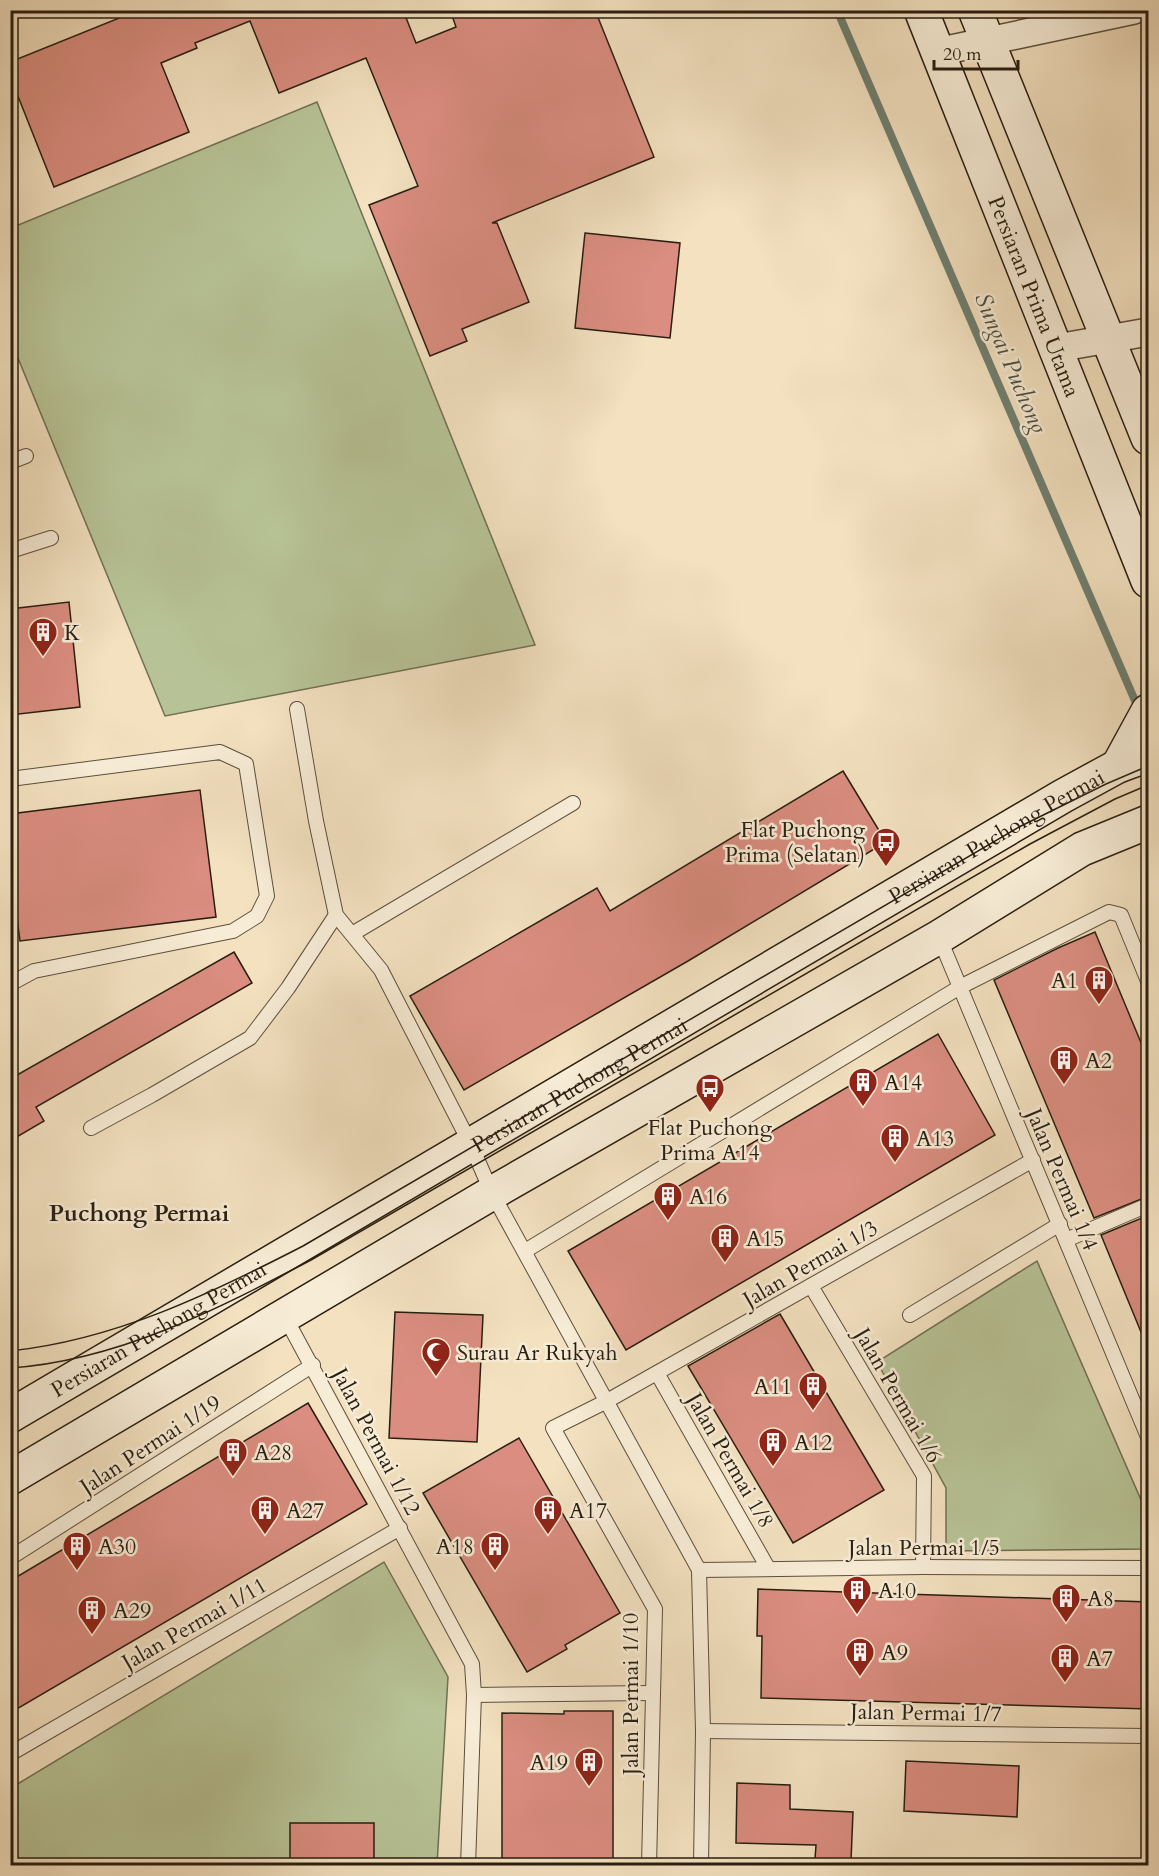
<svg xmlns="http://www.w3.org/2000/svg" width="1159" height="1876" font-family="Cardo,serif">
	<rect width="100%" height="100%" fill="#f3e1c0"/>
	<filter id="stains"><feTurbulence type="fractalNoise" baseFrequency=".00333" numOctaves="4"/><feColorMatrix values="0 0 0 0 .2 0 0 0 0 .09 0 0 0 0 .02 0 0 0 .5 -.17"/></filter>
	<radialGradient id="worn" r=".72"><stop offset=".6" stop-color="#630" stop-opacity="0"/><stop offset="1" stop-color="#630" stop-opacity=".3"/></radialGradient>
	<g fill="#b7c396" stroke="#707054" stroke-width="1.5">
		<path d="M 317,102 L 535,645 L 165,716 L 11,341 L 11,228 Z"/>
		<path d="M 1037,1261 L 1148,1516 L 1148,1549 L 946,1551 L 946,1488 L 877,1362 Z"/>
		<path d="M 384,1562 L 448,1677 L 437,1865 L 11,1866 L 11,1788 Z"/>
	</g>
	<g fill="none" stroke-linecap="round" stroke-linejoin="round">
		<path stroke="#6e7e6f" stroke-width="8" d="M 837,10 L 1139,710"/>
	</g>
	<g fill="#da8d80" stroke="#291e11" stroke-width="1.5">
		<path d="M 139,10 L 403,10 L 416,43 L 456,27 L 450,10 L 595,10 L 654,157 L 492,223 L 497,223 L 529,302 L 462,329 L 467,341 L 430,356 L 369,205 L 418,186 L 366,58 L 279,93 L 250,21 L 195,43 L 197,48 L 161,63 L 189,132 L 54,187 L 10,76 L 10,62 Z"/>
		<path d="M 585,233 L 680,243 L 670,338 L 575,328 Z"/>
		<path d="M 69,602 L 80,707 L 10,715 L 10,609 Z"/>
		<path d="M 843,771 L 886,842 L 688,961 L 464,1090 L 410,996 L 597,888 L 610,911 Z"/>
		<path d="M 200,790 L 216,917 L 20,941 L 10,865 L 10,814 Z"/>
		<path d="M 1095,932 L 1149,1062 L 1149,1196 L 1094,1218 L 994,980 L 1058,948 Z"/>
		<path d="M 234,952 L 252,983 L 36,1107 L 44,1121 L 10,1141 L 10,1079 Z"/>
		<path d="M 938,1034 L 995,1135 L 626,1350 L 568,1251 Z"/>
		<path d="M 1149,1215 L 1149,1348 L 1148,1349 L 1101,1235 Z"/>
		<path d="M 395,1312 L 483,1315 L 477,1442 L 389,1438 Z"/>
		<path d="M 780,1314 L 884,1490 L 793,1543 L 688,1366 Z"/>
		<path d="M 308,1403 L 367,1504 L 10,1713 L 10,1581 Z"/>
		<path d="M 519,1438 L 620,1613 L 565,1645 L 567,1649 L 527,1672 L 423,1493 Z"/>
		<path d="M 758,1589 L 1149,1602 L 1149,1709 L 761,1698 L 762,1636 L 757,1636 Z"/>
		<path d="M 564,1711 L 613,1711 L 613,1866 L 502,1866 L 502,1713 L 564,1714 Z"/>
		<path d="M 906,1761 L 1019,1766 L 1017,1817 L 904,1811 Z"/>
		<path d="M 737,1783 L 790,1785 L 790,1809 L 853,1812 L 851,1861 L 815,1859 L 816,1845 L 736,1843 Z"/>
		<rect x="290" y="1823" width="84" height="43"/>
	</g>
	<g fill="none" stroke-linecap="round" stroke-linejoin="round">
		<g stroke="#5c4f3d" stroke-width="16">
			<g id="service">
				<path d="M 10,462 L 26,456"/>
				<path d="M 10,551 L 51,538"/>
				<path d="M 297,709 L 316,821 L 336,915 L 381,970 L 471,1145 L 492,1193 L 699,1570 L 703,1731 L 701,1866"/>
				<path d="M 10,779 L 220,752 L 246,764 L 267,896 L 257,916 L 233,931 L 34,971 L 10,984"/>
				<path d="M 352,934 L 573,803"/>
				<path d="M 939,937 L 1148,1437"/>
				<path d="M 91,1128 L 152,1095 L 250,1038 L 288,988 L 336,915"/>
				<path d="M 1066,1240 L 1148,1205"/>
				<path d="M 525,1251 L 960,987 L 1109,912 L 1121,915 L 1148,981"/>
				<path d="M 811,1286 L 924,1476 L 923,1567"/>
				<path d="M 284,1315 L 472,1664 L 474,1695 L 468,1866"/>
				<path d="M 910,1315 L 1060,1224"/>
				<path d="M 657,1373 L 768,1568"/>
				<path d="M 10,1558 L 313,1365"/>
				<path d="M 699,1570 L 923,1567 L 1148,1568"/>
				<path d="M 474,1695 L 653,1693"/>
				<path d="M 703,1731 L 1148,1736"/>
				<path d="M 10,1754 L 400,1528"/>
				<path d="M 649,1866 L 655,1609 L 553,1428 L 607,1401 L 1033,1160"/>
			</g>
		</g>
		<g stroke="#5c4f3d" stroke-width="30">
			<g id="minor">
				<path d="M 937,52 L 1134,10"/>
				<path d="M 1057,348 L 1148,332"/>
			</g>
		</g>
		<g stroke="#291e11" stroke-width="36">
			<g id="secondary">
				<path id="s1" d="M 921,10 L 1148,581"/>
				<path d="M 975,10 L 1148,438"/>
				<path d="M 1118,766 L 1148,711"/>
				<path id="s2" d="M 10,1416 L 1063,796 L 1118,766 L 1148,755"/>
				<path d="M 10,1478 L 492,1193 L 939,937 L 1082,849 L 1148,822"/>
			</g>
		</g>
		<use href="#service" stroke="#f7ecd6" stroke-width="14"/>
		<use href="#minor" stroke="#f7ecd6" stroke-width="27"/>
		<use href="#secondary" stroke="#f7ecd6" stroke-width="33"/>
		<g stroke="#291e11" stroke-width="1.5">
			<path id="s3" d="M 10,1351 C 115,1340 210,1294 303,1246 L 1019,827 L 1106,784 L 1148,766"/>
			<path d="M 10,1368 C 117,1361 218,1309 311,1260 L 1030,844 L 1115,799 L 1148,785"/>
		</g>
	</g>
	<defs>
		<g id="building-pin" transform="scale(1.5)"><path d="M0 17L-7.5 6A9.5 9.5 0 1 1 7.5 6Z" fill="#8f2418" stroke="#f7ecd6"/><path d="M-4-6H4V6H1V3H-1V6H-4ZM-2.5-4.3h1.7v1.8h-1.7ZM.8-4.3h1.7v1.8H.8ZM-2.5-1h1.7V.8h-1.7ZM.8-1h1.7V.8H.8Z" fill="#fff"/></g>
		<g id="bus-pin" transform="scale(1.5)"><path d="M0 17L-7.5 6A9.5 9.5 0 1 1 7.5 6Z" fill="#8f2418" stroke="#f7ecd6"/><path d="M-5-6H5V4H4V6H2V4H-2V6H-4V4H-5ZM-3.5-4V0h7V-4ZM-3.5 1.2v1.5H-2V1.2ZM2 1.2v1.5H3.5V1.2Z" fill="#fff"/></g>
		<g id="mosque-pin" transform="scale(1.5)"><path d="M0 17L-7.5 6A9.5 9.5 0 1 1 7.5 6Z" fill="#8f2418" stroke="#f7ecd6"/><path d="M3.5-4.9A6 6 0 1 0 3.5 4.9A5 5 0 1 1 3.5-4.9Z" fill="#fff"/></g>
	</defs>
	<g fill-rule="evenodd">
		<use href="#building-pin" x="43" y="632"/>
		<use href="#bus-pin" x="886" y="842"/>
		<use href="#building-pin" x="1099" y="980"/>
		<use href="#building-pin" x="1064" y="1060"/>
		<use href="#building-pin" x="863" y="1082"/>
		<use href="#bus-pin" x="710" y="1088"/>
		<use href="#building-pin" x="895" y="1138"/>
		<use href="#building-pin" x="668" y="1196"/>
		<use href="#building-pin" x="725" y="1238"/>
		<use href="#mosque-pin" x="436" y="1352"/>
		<use href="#building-pin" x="813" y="1386"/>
		<use href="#building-pin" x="773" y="1442"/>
		<use href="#building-pin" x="233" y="1452"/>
		<use href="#building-pin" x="265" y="1510"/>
		<use href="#building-pin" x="548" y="1510"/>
		<use href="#building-pin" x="77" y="1546"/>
		<use href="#building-pin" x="495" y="1546"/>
		<use href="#building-pin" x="857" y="1590"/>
		<use href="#building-pin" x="1066" y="1598"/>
		<use href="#building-pin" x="92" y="1610"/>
		<use href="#building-pin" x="860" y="1652"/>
		<use href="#building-pin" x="1065" y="1658"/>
		<use href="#building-pin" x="589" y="1762"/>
	</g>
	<g text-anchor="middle" stroke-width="5" stroke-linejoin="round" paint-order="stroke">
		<g font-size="22" fill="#291e11" stroke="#f7ecd6">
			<text dy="8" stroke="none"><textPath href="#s1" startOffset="308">Persiaran Prima Utama</textPath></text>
			<text dy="8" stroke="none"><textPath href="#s2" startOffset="1144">Persiaran Puchong Permai</textPath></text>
			<text dy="8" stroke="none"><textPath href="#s3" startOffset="633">Persiaran Puchong Permai</textPath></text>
			<text transform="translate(1063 1179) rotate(67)" y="8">Jalan Permai 1/4</text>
			<text transform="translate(810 1263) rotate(-30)" y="8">Jalan Permai 1/3</text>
			<text dy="8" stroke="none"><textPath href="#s2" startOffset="172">Persiaran Puchong Permai</textPath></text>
			<text transform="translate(899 1395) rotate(60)" y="8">Jalan Permai 1/6</text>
			<text transform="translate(377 1441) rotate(62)" y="8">Jalan Permai 1/12</text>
			<text transform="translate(150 1444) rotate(-33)" y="8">Jalan Permai 1/19</text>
			<text transform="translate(731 1460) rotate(60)" y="8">Jalan Permai 1/8</text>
			<text x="924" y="1555">Jalan Permai 1/5</text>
			<text transform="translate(194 1623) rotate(-30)" y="8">Jalan Permai 1/11</text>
			<text transform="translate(630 1694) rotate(-90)" y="8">Jalan Permai 1/10</text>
			<text transform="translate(926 1712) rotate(1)" y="8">Jalan Permai 1/7</text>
		</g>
		<g font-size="22" fill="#291e11" stroke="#f7ecd6" text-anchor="start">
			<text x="64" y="640">K</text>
			<text x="865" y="837" text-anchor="end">Flat Puchong<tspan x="865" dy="25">Prima (Selatan)</tspan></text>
			<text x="1078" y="988" text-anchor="end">A1</text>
			<text x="1085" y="1068">A2</text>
			<text x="884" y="1090">A14</text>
			<text x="710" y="1135" text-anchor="middle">Flat Puchong<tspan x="710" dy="25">Prima A14</tspan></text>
			<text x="916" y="1146">A13</text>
			<text x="689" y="1204">A16</text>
			<text x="746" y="1246">A15</text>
			<text x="457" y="1360">Surau Ar Rukyah</text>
			<text x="792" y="1394" text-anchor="end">A11</text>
			<text x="794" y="1450">A12</text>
			<text x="254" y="1460">A28</text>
			<text x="286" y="1518">A27</text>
			<text x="569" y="1518">A17</text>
			<text x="98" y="1554">A30</text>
			<text x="474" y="1554" text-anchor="end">A18</text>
			<text x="878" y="1598">A10</text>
			<text x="1087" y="1606">A8</text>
			<text x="113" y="1618">A29</text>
			<text x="881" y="1660">A9</text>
			<text x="1086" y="1666">A7</text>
			<text x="568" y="1770" text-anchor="end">A19</text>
		</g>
		<g font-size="24" font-style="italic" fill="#4c4e40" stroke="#f7ecd6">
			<text transform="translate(1011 363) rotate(67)" y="8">Sungai Puchong</text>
		</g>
		<g font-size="24" font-weight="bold" fill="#291e11" stroke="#f7ecd6">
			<text x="139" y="1221">Puchong Permai</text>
		</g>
	</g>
	<rect width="1159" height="1876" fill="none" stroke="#f3e1c0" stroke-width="36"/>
	<rect x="12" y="12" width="1135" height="1852" fill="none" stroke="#291e11" stroke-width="3"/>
	<rect x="18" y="18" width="1123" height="1840" fill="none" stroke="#291e11" stroke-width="1.5"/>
	<path d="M934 60v9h84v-9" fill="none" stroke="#291e11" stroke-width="3"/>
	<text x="943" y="60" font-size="18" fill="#291e11" stroke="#f7ecd6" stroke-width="4.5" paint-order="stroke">20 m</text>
	<rect width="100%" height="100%" filter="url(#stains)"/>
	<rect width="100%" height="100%" fill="url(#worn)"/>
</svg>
